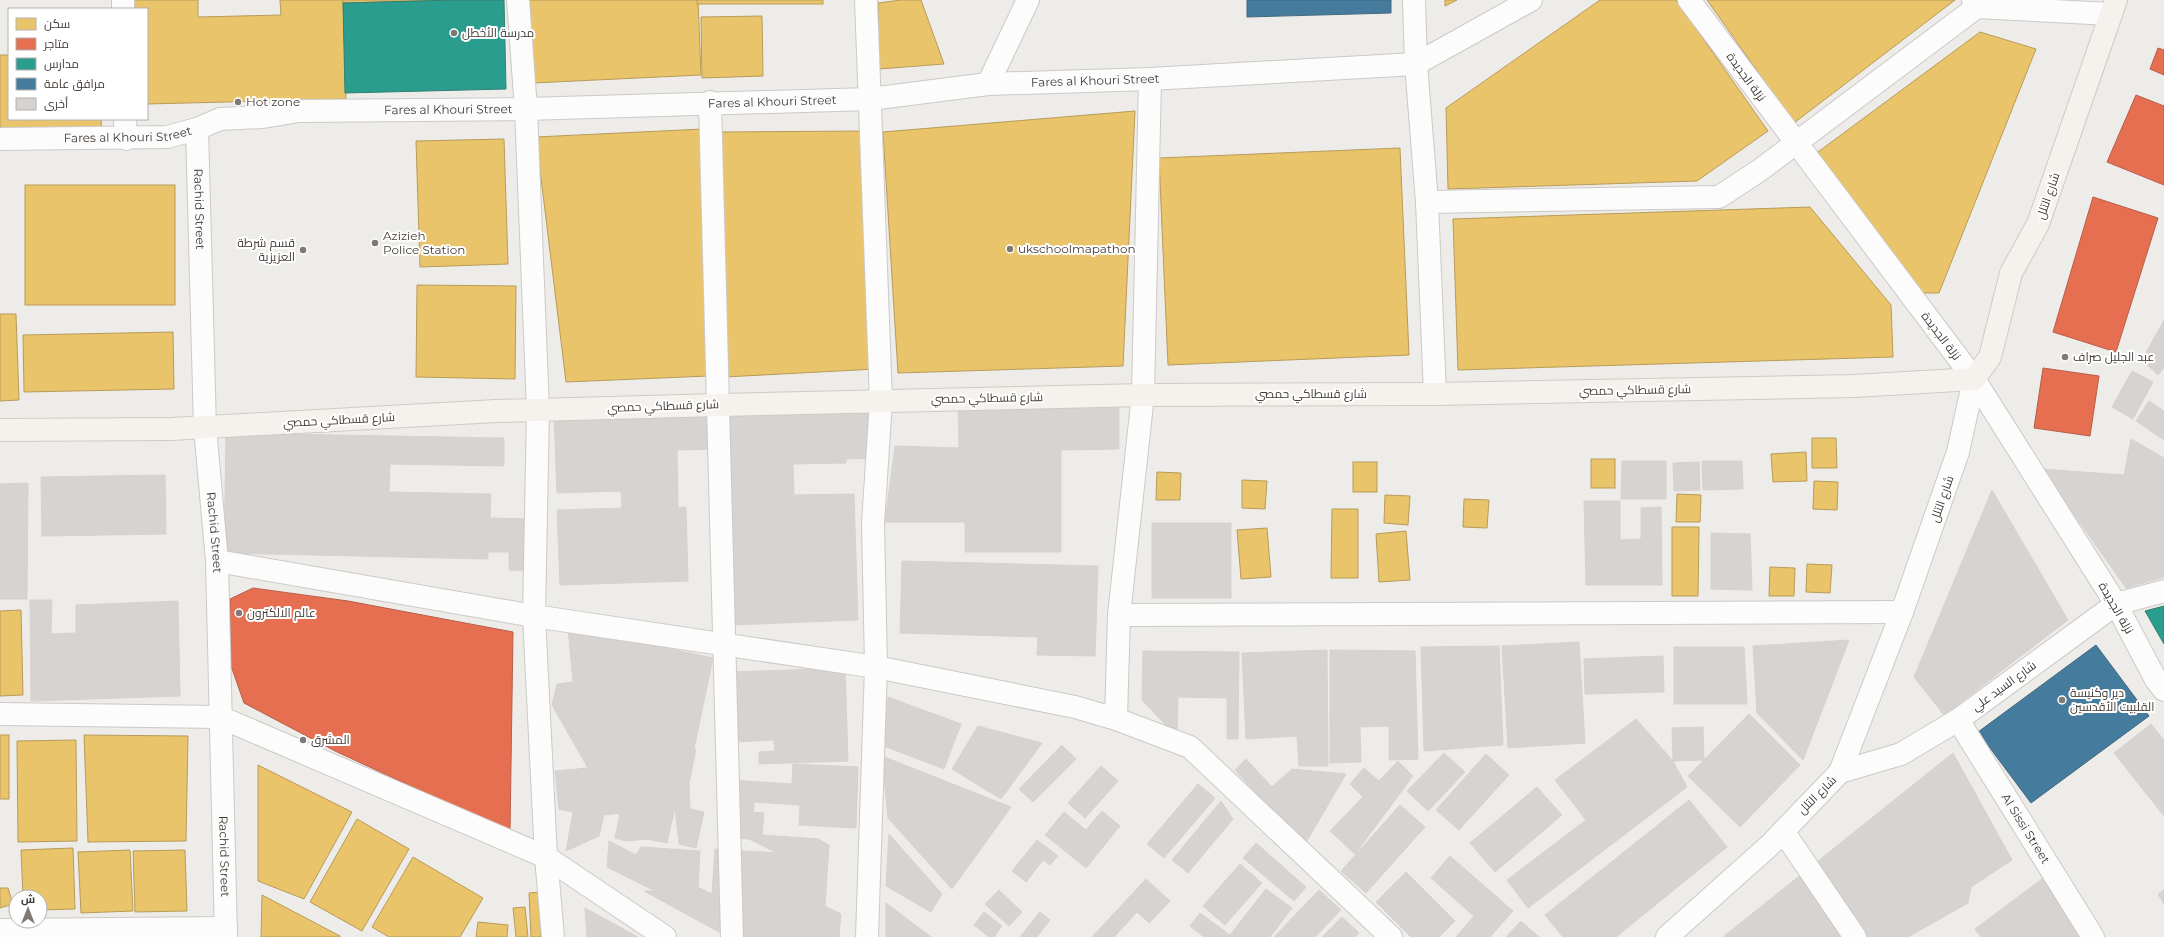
<svg xmlns="http://www.w3.org/2000/svg" width="2164" height="937" font-family="Montserrat,Cairo,sans-serif">
	<rect width="100%" height="100%" fill="#eeece9"/>
	<g fill="#e9c46a" stroke="#b79b5a">
		<path d="M 132,0 L 198,0 L 198,17 L 281,15 L 280,0 L 343,0 L 346,99 L 147,104 L 147,9 L 133,9 Z"/>
		<path d="M 343,0 L 455,0 L 343,3 Z"/>
		<path d="M 529,0 L 698,0 L 701,75 L 533,83 Z"/>
		<rect x="697" y="0" width="126" height="4"/>
		<path d="M 901,0 L 921,0 L 944,64 L 879,69 L 878,3 Z"/>
		<path d="M 1445,0 L 1457,0 L 1445,6 Z"/>
		<path d="M 1600,0 L 1676,0 L 1768,131 L 1697,181 L 1448,189 L 1446,108 Z"/>
		<path d="M 1707,0 L 1955,0 L 1794,123 Z"/>
		<path d="M 762,16 L 763,76 L 702,78 L 701,17 Z"/>
		<path d="M 1980,32 L 2036,49 L 1939,293 L 1915,293 L 1818,152 Z"/>
		<path d="M 0,55 L 9,55 L 9,119 L 101,119 L 102,135 L 0,136 Z"/>
		<path d="M 1135,111 L 1123,366 L 898,373 L 883,132 Z"/>
		<path d="M 703,129 L 708,376 L 566,382 L 536,137 Z"/>
		<path d="M 864,131 L 876,369 L 725,377 L 719,132 Z"/>
		<path d="M 504,139 L 508,264 L 420,267 L 416,141 Z"/>
		<path d="M 1400,148 L 1409,355 L 1168,365 L 1159,158 Z"/>
		<rect x="25" y="185" width="150" height="120"/>
		<path d="M 1810,207 L 1891,305 L 1893,357 L 1458,370 L 1453,219 Z"/>
		<path d="M 417,285 L 516,286 L 515,379 L 416,377 Z"/>
		<path d="M 0,314 L 16,314 L 19,400 L 0,401 Z"/>
		<path d="M 173,332 L 174,389 L 24,392 L 23,335 Z"/>
		<path d="M 1812,438 L 1836,438 L 1837,468 L 1812,468 Z"/>
		<path d="M 1806,452 L 1807,481 L 1773,482 L 1771,454 Z"/>
		<rect x="1591" y="459" width="24" height="29"/>
		<rect x="1353" y="462" width="24" height="30"/>
		<path d="M 1157,472 L 1181,473 L 1180,500 L 1156,500 Z"/>
		<path d="M 1242,480 L 1267,481 L 1265,509 L 1242,508 Z"/>
		<path d="M 1814,481 L 1838,482 L 1837,510 L 1813,509 Z"/>
		<path d="M 1677,494 L 1701,495 L 1700,522 L 1676,522 Z"/>
		<path d="M 1385,495 L 1410,496 L 1408,525 L 1384,523 Z"/>
		<path d="M 1464,499 L 1489,500 L 1487,528 L 1463,527 Z"/>
		<path d="M 1332,509 L 1358,509 L 1358,578 L 1331,578 Z"/>
		<path d="M 1672,527 L 1699,527 L 1698,596 L 1672,596 Z"/>
		<path d="M 1267,528 L 1271,577 L 1241,579 L 1237,530 Z"/>
		<path d="M 1406,531 L 1410,580 L 1379,582 L 1376,534 Z"/>
		<path d="M 1807,564 L 1832,565 L 1830,593 L 1806,592 Z"/>
		<path d="M 1770,567 L 1795,568 L 1794,596 L 1769,596 Z"/>
		<path d="M 21,610 L 23,695 L 0,696 L 0,611 Z"/>
		<rect x="0" y="735" width="9" height="64"/>
		<path d="M 84,735 L 188,736 L 186,841 L 88,842 Z"/>
		<path d="M 76,740 L 77,841 L 18,842 L 17,741 Z"/>
		<path d="M 258,765 L 352,812 L 304,899 L 258,881 Z"/>
		<path d="M 357,819 L 409,849 L 362,931 L 310,902 Z"/>
		<path d="M 73,848 L 75,909 L 40,910 L 40,897 L 23,897 L 21,850 Z"/>
		<path d="M 130,850 L 133,911 L 81,913 L 78,852 Z"/>
		<path d="M 185,850 L 187,911 L 135,912 L 133,851 Z"/>
		<path d="M 413,857 L 483,898 L 460,937 L 389,937 L 372,927 Z"/>
		<path d="M 0,888 L 8,888 L 13,904 L 0,908 Z"/>
		<path d="M 540,892 L 541,937 L 531,937 L 529,893 Z"/>
		<path d="M 262,895 L 340,936 L 340,937 L 261,937 Z"/>
		<path d="M 525,907 L 528,937 L 516,937 L 513,908 Z"/>
		<path d="M 478,922 L 508,925 L 507,937 L 476,937 Z"/>
	</g>
	<g fill="#e76f51" stroke="#b65f49">
		<path d="M 2158,48 L 2164,50 L 2164,75 L 2150,69 Z"/>
		<path d="M 2136,95 L 2164,106 L 2164,185 L 2107,162 Z"/>
		<path d="M 2093,197 L 2158,218 L 2116,352 L 2053,332 Z"/>
		<path d="M 2043,368 L 2099,376 L 2090,436 L 2034,428 Z"/>
		<path d="M 253,588 L 348,601 L 513,632 L 510,832 L 335,751 L 244,703 L 230,663 L 230,599 Z"/>
	</g>
	<g fill="#2a9d8f" stroke="#318074">
		<path d="M 455,0 L 504,0 L 506,89 L 345,93 L 343,3 Z"/>
		<path d="M 2164,606 L 2164,644 L 2145,611 Z"/>
	</g>
	<g fill="#457b9d" stroke="#44687e">
		<path d="M 1247,0 L 1391,0 L 1391,13 L 1247,17 Z"/>
		<path d="M 2096,645 L 2149,716 L 2031,803 L 1978,732 Z"/>
	</g>
	<g fill="#d6d3d0" stroke="#d6d2cf">
		<path d="M 2164,320 L 2164,368 L 2158,375 L 2142,360 Z"/>
		<path d="M 2132,371 L 2153,382 L 2133,419 L 2112,407 Z"/>
		<path d="M 2149,401 L 2164,411 L 2164,440 L 2136,421 Z"/>
		<path d="M 1119,402 L 1119,449 L 1061,450 L 1061,552 L 965,552 L 965,522 L 885,522 L 895,446 L 959,448 L 958,403 Z"/>
		<path d="M 714,407 L 715,449 L 677,450 L 678,508 L 686,507 L 688,581 L 560,585 L 557,510 L 622,508 L 621,491 L 557,493 L 554,413 Z"/>
		<path d="M 873,411 L 874,458 L 846,459 L 846,463 L 793,464 L 794,495 L 854,494 L 858,620 L 732,625 L 725,416 Z"/>
		<path d="M 226,433 L 504,438 L 504,466 L 390,464 L 389,492 L 491,494 L 490,518 L 531,519 L 530,571 L 509,570 L 509,552 L 488,552 L 488,559 L 224,553 Z"/>
		<path d="M 2131,439 L 2164,458 L 2164,577 L 2126,588 L 2042,469 L 2124,475 Z"/>
		<path d="M 1622,461 L 1666,461 L 1666,499 L 1621,499 Z"/>
		<path d="M 1702,461 L 1742,461 L 1743,489 L 1703,490 Z"/>
		<path d="M 1699,462 L 1700,490 L 1674,491 L 1673,463 Z"/>
		<path d="M 165,475 L 166,534 L 42,536 L 41,477 Z"/>
		<path d="M 28,483 L 27,599 L 0,599 L 0,484 Z"/>
		<path d="M 1992,490 L 2068,620 L 1944,715 L 1914,677 Z"/>
		<path d="M 1584,501 L 1620,501 L 1620,540 L 1641,539 L 1641,508 L 1661,507 L 1662,585 L 1586,585 Z"/>
		<rect x="1152" y="523" width="79" height="75"/>
		<path d="M 1711,533 L 1750,534 L 1752,590 L 1711,589 Z"/>
		<path d="M 902,561 L 1098,566 L 1095,656 L 1037,655 L 1038,637 L 900,633 Z"/>
		<path d="M 30,600 L 52,600 L 51,634 L 76,633 L 76,605 L 178,601 L 180,696 L 31,701 Z"/>
		<path d="M 568,627 L 713,658 L 694,749 L 696,749 L 689,784 L 690,809 L 704,812 L 696,848 L 679,844 L 675,807 L 667,843 L 647,839 L 626,841 L 615,838 L 620,813 L 604,815 L 599,836 L 566,851 L 573,812 L 559,809 L 555,771 L 588,768 L 552,705 L 557,684 L 573,682 Z"/>
		<path d="M 1849,640 L 1803,760 L 1757,713 L 1753,646 Z"/>
		<path d="M 1579,642 L 1585,743 L 1508,748 L 1502,646 Z"/>
		<path d="M 1499,646 L 1503,745 L 1424,751 L 1421,647 Z"/>
		<path d="M 1674,647 L 1744,647 L 1747,704 L 1674,704 Z"/>
		<path d="M 1327,650 L 1328,766 L 1299,766 L 1297,736 L 1246,739 L 1242,653 Z"/>
		<path d="M 1330,650 L 1415,651 L 1418,759 L 1389,760 L 1389,726 L 1360,727 L 1361,762 L 1330,763 Z"/>
		<path d="M 1143,651 L 1239,652 L 1238,739 L 1227,739 L 1227,698 L 1178,697 L 1177,737 L 1142,700 Z"/>
		<path d="M 1663,656 L 1664,692 L 1585,694 L 1584,659 Z"/>
		<path d="M 845,668 L 848,761 L 759,764 L 759,752 L 775,751 L 774,740 L 735,742 L 732,672 Z"/>
		<path d="M 888,697 L 961,724 L 944,769 L 884,746 Z"/>
		<path d="M 1749,714 L 1800,765 L 1740,827 L 1688,776 Z"/>
		<path d="M 1636,719 L 1673,761 L 1687,787 L 1528,908 L 1507,880 L 1586,820 L 1555,780 Z"/>
		<path d="M 2151,724 L 2164,740 L 2164,816 L 2114,753 Z"/>
		<path d="M 978,726 L 1042,743 L 1001,799 L 952,769 Z"/>
		<path d="M 1703,727 L 1704,760 L 1673,761 L 1672,728 Z"/>
		<path d="M 1062,745 L 1076,759 L 1033,802 L 1019,789 Z"/>
		<path d="M 1444,753 L 1465,772 L 1428,811 L 1407,791 Z"/>
		<path d="M 1953,753 L 2012,860 L 1971,887 L 1968,903 L 1908,937 L 1723,937 Z"/>
		<path d="M 1486,754 L 1509,775 L 1459,830 L 1436,810 Z"/>
		<path d="M 882,756 L 1011,807 L 952,889 L 888,818 Z"/>
		<path d="M 1246,759 L 1272,787 L 1292,769 L 1346,774 L 1304,846 L 1235,770 Z"/>
		<path d="M 1398,761 L 1413,776 L 1355,854 L 1330,831 L 1363,797 L 1350,784 L 1364,768 L 1379,781 Z"/>
		<path d="M 793,764 L 858,767 L 856,828 L 799,825 L 800,805 L 754,802 L 753,820 L 730,819 L 731,780 L 792,784 Z"/>
		<path d="M 1101,766 L 1118,781 L 1085,818 L 1068,803 Z"/>
		<path d="M 1198,784 L 1215,798 L 1164,858 L 1147,844 Z"/>
		<path d="M 1537,787 L 1562,815 L 1495,872 L 1470,843 Z"/>
		<path d="M 1689,800 L 1727,847 L 1616,937 L 1563,937 L 1545,915 Z"/>
		<path d="M 1221,801 L 1233,819 L 1188,873 L 1172,860 Z"/>
		<path d="M 1400,805 L 1425,827 L 1366,893 L 1341,871 Z"/>
		<path d="M 728,811 L 764,813 L 762,835 L 818,839 L 829,845 L 825,906 L 841,914 L 839,937 L 728,937 L 644,891 L 655,891 L 607,867 L 609,841 L 636,855 L 641,847 L 700,851 L 698,887 L 712,894 L 715,849 L 777,853 L 749,839 L 725,837 Z"/>
		<path d="M 1102,811 L 1120,826 L 1086,868 L 1045,835 L 1064,812 L 1086,830 Z"/>
		<path d="M 889,834 L 942,894 L 931,912 L 886,886 Z"/>
		<path d="M 1037,840 L 1058,856 L 1050,865 L 1043,860 L 1026,882 L 1012,871 Z"/>
		<path d="M 1256,843 L 1306,887 L 1294,901 L 1243,858 Z"/>
		<path d="M 1450,856 L 1513,911 L 1490,937 L 1456,937 L 1474,916 L 1431,878 Z"/>
		<path d="M 1240,864 L 1262,883 L 1225,925 L 1203,906 Z"/>
		<path d="M 1406,872 L 1455,921 L 1439,937 L 1411,937 L 1376,902 Z"/>
		<path d="M 2046,876 L 2085,937 L 1981,937 L 1975,929 Z"/>
		<path d="M 1146,879 L 1170,901 L 1149,923 L 1137,912 L 1114,937 L 1092,937 Z"/>
		<path d="M 1266,889 L 1292,908 L 1270,937 L 1204,937 L 1190,926 L 1200,913 L 1230,935 Z"/>
		<path d="M 999,890 L 1022,912 L 1009,926 L 985,904 Z"/>
		<path d="M 1319,890 L 1341,910 L 1315,937 L 1274,937 Z"/>
		<path d="M 2164,890 L 2164,904 L 2158,894 Z"/>
		<path d="M 886,903 L 931,937 L 886,937 Z"/>
		<path d="M 585,908 L 638,937 L 587,937 Z"/>
		<path d="M 984,912 L 1002,926 L 994,937 L 989,937 L 974,925 Z"/>
		<path d="M 1040,912 L 1050,920 L 1037,937 L 1020,937 Z"/>
		<path d="M 1342,917 L 1359,933 L 1355,937 L 1322,937 Z"/>
		<path d="M 1521,921 L 1539,937 L 1506,937 Z"/>
	</g>
	<g fill="none" stroke-linecap="round" stroke-linejoin="round">
		<g stroke="#ccc9c6" stroke-width="24">
			<g id="pedestrian">
				<path d="M 526,109 L 538,410"/>
				<path id="s1" d="M 1958,720 L 2093,937"/>
				<path d="M 1783,831 L 1855,937"/>
			</g>
		</g>
		<g stroke="#ccc9c6" stroke-width="24">
			<g id="minor">
				<path d="M 123,0 L 123,9"/>
				<path d="M 518,0 L 526,109"/>
				<path d="M 866,0 L 881,401 L 873,523 L 876,667 L 867,937"/>
				<path d="M 1414,0 L 1416,64 L 1427,202 L 1435,394"/>
				<path d="M 1689,0 L 1974,379 L 2116,604 L 2156,680 L 2164,690"/>
				<path d="M 1973,0 L 1977,7 L 2111,14"/>
				<path d="M 988,84 L 1028,0"/>
				<path d="M 710,102 L 732,937"/>
				<path d="M 125,119 L 126,139"/>
				<path id="s2" d="M 197,129 L 205,428 L 217,561 L 226,937"/>
				<path id="s3" d="M 0,139 L 167,137 L 197,129 L 220,119 L 263,117 L 299,111 L 526,109 L 870,99 L 988,84 L 1150,79 L 1416,64 L 1531,0"/>
				<path d="M 1427,202 L 1719,197 L 1760,170 L 1977,7"/>
				<path d="M 217,561 L 534,616 L 876,667 L 1075,707 L 1116,719 L 1119,615 L 1143,395 L 1150,79"/>
				<path d="M 1119,615 L 1902,612"/>
				<path d="M 0,714 L 220,717 L 546,857 L 665,937"/>
				<path d="M 1116,719 L 1190,747 L 1391,937"/>
				<path d="M 1840,772 L 1901,754 L 1958,720 L 2116,604 L 2164,591"/>
				<path d="M 0,930 L 226,928"/>
				<path d="M 1667,937 L 1770,845 L 1840,772 L 1902,612 L 1958,452 L 1974,379"/>
			</g>
		</g>
		<g stroke="#ccc9c6" stroke-width="24">
			<path id="tertiary" d="M 538,410 L 534,616 L 546,857 L 553,937"/>
		</g>
		<g stroke="#cfcac3" stroke-width="24">
			<path id="secondary" d="M 0,430 L 171,429 L 496,411 L 719,405 L 1143,395 L 1435,394 L 1854,386 L 1974,379 L 1990,357 L 2011,273 L 2038,224 L 2116,0"/>
		</g>
		<use href="#pedestrian" stroke="#fcfcfc" stroke-width="22"/>
		<use href="#minor" stroke="#fcfcfc" stroke-width="22"/>
		<use href="#tertiary" stroke="#fcfcfc" stroke-width="22"/>
		<use href="#secondary" stroke="#f5f2ee" stroke-width="22"/>
	</g>
	<g fill="#7e7975" stroke="#fff" stroke-width="1.5">
		<circle cx="454" cy="33" r="4"/>
		<circle cx="238" cy="102" r="4"/>
		<circle cx="375" cy="243" r="4"/>
		<circle cx="1010" cy="249" r="4"/>
		<circle cx="303" cy="250" r="4"/>
		<circle cx="2065" cy="357" r="4"/>
		<circle cx="239" cy="613" r="4"/>
		<circle cx="2062" cy="700" r="4"/>
		<circle cx="303" cy="740" r="4"/>
	</g>
	<g text-anchor="middle" stroke-width="4" stroke-linejoin="round" paint-order="stroke">
		<g font-size="12" fill="#423b36" stroke="#fff" text-anchor="start">
			<text x="462" y="37">مدرسة الأخطل</text>
			<text x="246" y="106">Hot zone</text>
			<text x="383" y="240">Azizieh<tspan x="383" dy="14">Police Station</tspan></text>
			<text x="295" y="247" text-anchor="end">قسم شرطة<tspan x="295" dy="14">العزيزية</tspan></text>
			<text x="1018" y="253">ukschoolmapathon</text>
			<text x="2073" y="361">عبد الجليل صراف</text>
			<text x="247" y="617">عالم الالكترون</text>
			<text x="2070" y="697">دير وكنيسة<tspan x="2070" dy="14">القلبيت الأقدسين</tspan></text>
			<text x="311" y="744">المشرق</text>
		</g>
		<g font-size="12" fill="#423b36" stroke="#fff">
			<text transform="translate(1746 77) rotate(54)" y="4">نزلة الجديدة</text>
			<text dy="4" stroke="none"><textPath href="#s3" startOffset="1100">Fares al Khouri Street</textPath></text>
			<text dy="4" stroke="none"><textPath href="#s3" startOffset="776">Fares al Khouri Street</textPath></text>
			<text dy="4" stroke="none"><textPath href="#s3" startOffset="452">Fares al Khouri Street</textPath></text>
			<text dy="4" stroke="none"><textPath href="#s3" startOffset="128">Fares al Khouri Street</textPath></text>
			<text transform="translate(2048 196) rotate(-71)" y="4">شارع التلل</text>
			<text dy="4" stroke="none"><textPath href="#s2" startOffset="80">Rachid Street</textPath></text>
			<text transform="translate(1941 336) rotate(53)" y="4">نزلة الجديدة</text>
			<text transform="translate(1635 390) rotate(-1)" y="4">شارع قسطاكي حمصي</text>
			<text x="1311" y="398">شارع قسطاكي حمصي</text>
			<text transform="translate(987 398) rotate(-1)" y="4">شارع قسطاكي حمصي</text>
			<text transform="translate(663 406) rotate(-2)" y="4">شارع قسطاكي حمصي</text>
			<text transform="translate(339 420) rotate(-3)" y="4">شارع قسطاكي حمصي</text>
			<text transform="translate(1942 499) rotate(-71)" y="4">شارع التلل</text>
			<text dy="4" stroke="none"><textPath href="#s2" startOffset="404">Rachid Street</textPath></text>
			<text transform="translate(2116 608) rotate(60)" y="4">نزلة الجديدة</text>
			<text transform="translate(2004 686) rotate(-36)" y="4">شارع السيد علي</text>
			<text transform="translate(1817 795) rotate(-45)" y="4">شارع التلل</text>
			<text dy="4" stroke="none"><textPath href="#s1" startOffset="128">Al Sissi Street</textPath></text>
			<text dy="4" stroke="none"><textPath href="#s2" startOffset="728">Rachid Street</textPath></text>
		</g>
	</g>
	<rect x="8" y="8" width="140" height="112" fill="#ffffff" stroke="#b3b1af"/>
	<rect x="16" y="18" width="20" height="12" fill="#e9c46a" stroke="#b3b1af"/>
	<text x="44" y="28" font-size="12" fill="#423b36">سكن</text>
	<rect x="16" y="38" width="20" height="12" fill="#e76f51" stroke="#b3b1af"/>
	<text x="44" y="48" font-size="12" fill="#423b36">متاجر</text>
	<rect x="16" y="58" width="20" height="12" fill="#2a9d8f" stroke="#b3b1af"/>
	<text x="44" y="68" font-size="12" fill="#423b36">مدارس</text>
	<rect x="16" y="78" width="20" height="12" fill="#457b9d" stroke="#b3b1af"/>
	<text x="44" y="88" font-size="12" fill="#423b36">مرافق عامة</text>
	<rect x="16" y="98" width="20" height="12" fill="#d6d3d0" stroke="#b3b1af"/>
	<text x="44" y="108" font-size="12" fill="#423b36">أخرى</text>
	<g transform="translate(28 909)"><circle r="19" fill="#ffffff" stroke="#b3b1af"/>
	<path d="M0-3L7 15L0 10L-7 15Z" fill="#7e7975"/>
	<text y="-6" font-size="11" font-weight="bold" text-anchor="middle" fill="#423b36">ش</text>
	</g>
</svg>
